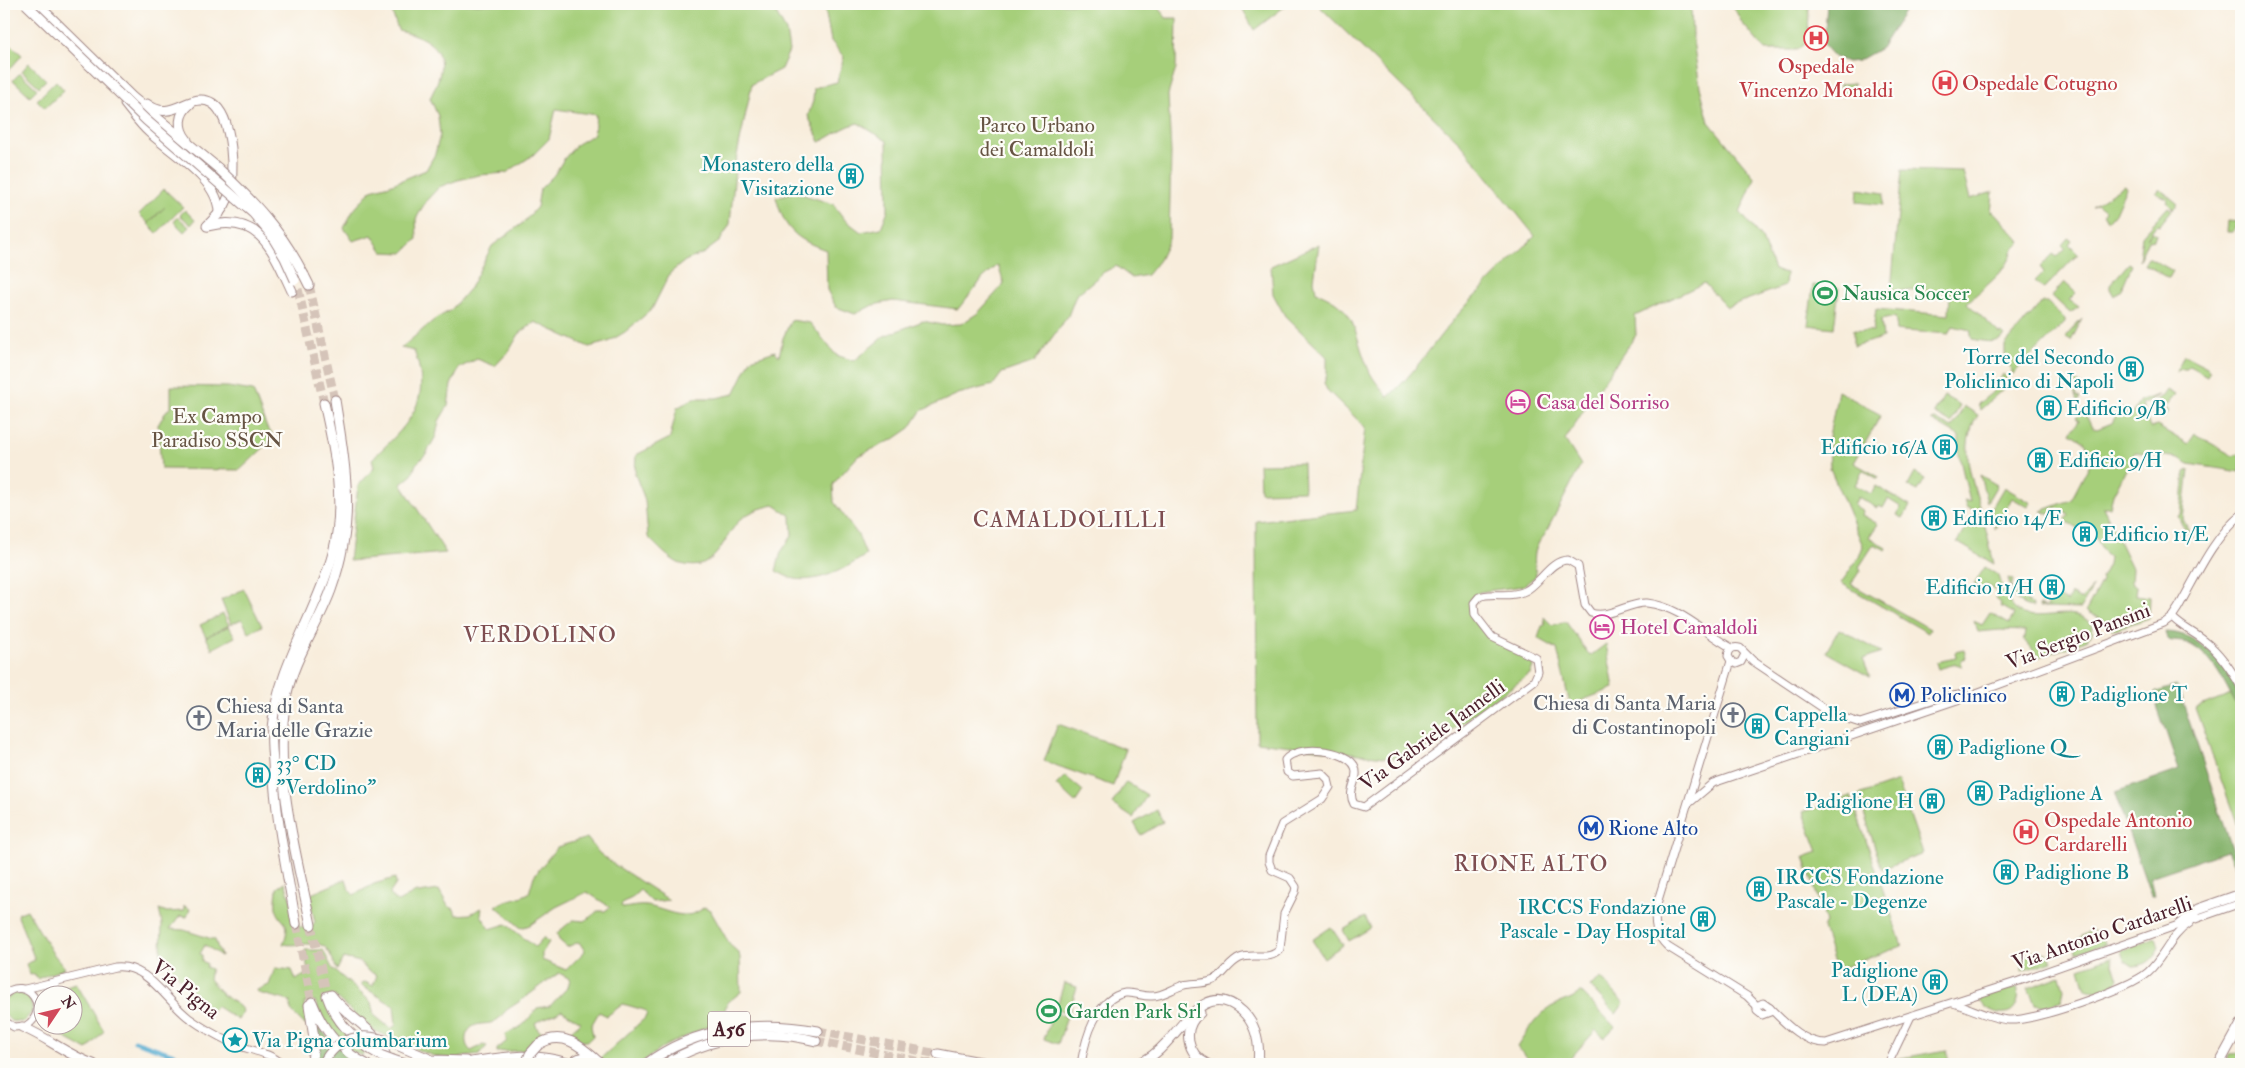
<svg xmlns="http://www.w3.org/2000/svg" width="2245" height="1068" font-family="'IM FELL Double Pica',serif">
	<rect width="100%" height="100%" fill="#fdfcf7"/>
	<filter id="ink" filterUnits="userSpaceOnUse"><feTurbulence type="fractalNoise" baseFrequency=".02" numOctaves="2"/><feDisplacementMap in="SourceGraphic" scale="10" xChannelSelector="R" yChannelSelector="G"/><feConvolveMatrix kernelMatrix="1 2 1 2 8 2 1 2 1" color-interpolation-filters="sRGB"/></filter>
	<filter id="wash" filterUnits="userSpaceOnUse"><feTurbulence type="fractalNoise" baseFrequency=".0096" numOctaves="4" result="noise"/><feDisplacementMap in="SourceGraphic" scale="20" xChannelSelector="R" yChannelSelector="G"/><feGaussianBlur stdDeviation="1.12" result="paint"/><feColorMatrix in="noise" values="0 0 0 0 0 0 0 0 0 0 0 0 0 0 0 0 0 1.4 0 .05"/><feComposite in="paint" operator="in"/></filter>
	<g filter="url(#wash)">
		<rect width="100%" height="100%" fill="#f8eddc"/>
		<g fill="#a6cf7a" stroke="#787752">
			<path d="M 348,4 L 771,4 L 786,31 L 789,51 L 781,69 L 752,84 L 736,160 L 730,224 L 720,241 L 704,253 L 685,261 L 670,273 L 652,309 L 625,332 L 608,342 L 589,347 L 535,322 L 519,334 L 509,351 L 495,366 L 477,359 L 459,368 L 451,385 L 448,406 L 439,421 L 436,436 L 426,454 L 416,464 L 412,475 L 401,484 L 446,553 L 349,561 L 358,486 L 374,468 L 372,459 C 407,426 434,402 414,351 L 401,348 L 434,320 L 451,310 L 470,288 L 492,246 L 524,222 L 537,207 L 540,189 L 554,175 L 564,159 L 577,144 L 594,134 L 596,115 L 556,109 L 549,139 L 533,155 L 506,173 L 479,175 L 458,180 L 439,187 L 426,201 L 416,219 L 417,239 L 403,253 L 383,252 L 372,235 L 353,241 L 344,228 L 353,211 L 371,190 L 390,185 L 426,170 L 435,154 L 440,135 L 438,116 L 430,98 C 451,59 441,40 398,30 L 392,12 L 375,4 L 355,6 Z"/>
			<path d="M 824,4 L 1157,4 L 1166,18 L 1177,18 L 1176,68 L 1168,95 L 1171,153 L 1169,239 L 1159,260 L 1147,275 L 1132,278 L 1116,266 L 1104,272 L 1076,295 L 1068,316 L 1034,362 L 1002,373 L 993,385 L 958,394 L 921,411 L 910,428 L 894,439 L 858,456 L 833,484 L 834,502 L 858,535 L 866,555 C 847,568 819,583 795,579 C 789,578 782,574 776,571 L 781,552 L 792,536 L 791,516 L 774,505 C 761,508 750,511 740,520 C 721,539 717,574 681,564 C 672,562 655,544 648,537 L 645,500 L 635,474 L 636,455 L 670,438 L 677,408 L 694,398 L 716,398 L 734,394 L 751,359 L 775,351 L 779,356 L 783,338 L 791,320 L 810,323 L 836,355 L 854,361 L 884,336 L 923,321 L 942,325 L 961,324 L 978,313 L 1004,284 L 998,265 L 983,278 L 958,309 L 893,301 L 873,305 L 855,314 L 836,307 L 827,290 L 826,250 C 795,239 784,229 776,197 L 795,192 L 833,204 L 845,220 L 861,232 L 881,228 L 888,210 L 887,141 L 858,123 C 843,127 834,135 820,142 L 808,116 L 813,101 L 814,88 L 837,82 L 844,57 L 831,41 Z"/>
			<path d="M 1240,4 L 1288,4 L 1254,30 Z"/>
			<path d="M 1317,4 L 1691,4 L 1692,34 L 1700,87 L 1709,122 L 1755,178 L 1740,212 L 1762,239 L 1774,270 L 1786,273 L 1785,286 L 1727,307 L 1704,283 L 1635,316 L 1636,335 L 1587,405 L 1565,440 L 1581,465 L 1544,536 C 1532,548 1534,560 1536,576 L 1523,586 L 1479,592 L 1470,602 C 1472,636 1504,646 1530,659 L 1533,667 L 1530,674 L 1410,760 L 1257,742 L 1256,521 L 1356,510 L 1365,427 L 1327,390 L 1324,383 L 1327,375 L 1327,357 L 1285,316 L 1273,294 L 1271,266 L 1319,244 L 1314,280 L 1316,292 C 1358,307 1353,333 1368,368 C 1372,379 1381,388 1388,397 C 1412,376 1429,349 1450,324 C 1476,293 1506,265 1535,236 L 1461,144 Z"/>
			<path d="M 1732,4 L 1809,4 L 1808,41 L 1797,50 L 1765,50 L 1742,23 Z"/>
			<path d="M 4,39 L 22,55 L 4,76 Z"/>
			<path d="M 29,63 L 46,80 L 39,87 L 22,71 Z"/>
			<path d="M 20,73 L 37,89 L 30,96 L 13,80 Z"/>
			<path d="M 56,81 L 64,90 L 45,108 L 37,100 Z"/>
			<path d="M 1855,83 L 1843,97 L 1839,94 L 1840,84 Z"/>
			<path d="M 1902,170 L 1963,172 L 1970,199 L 1993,192 L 1991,212 L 1993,211 L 2021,242 L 2012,251 C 2009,271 1981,289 1967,303 L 2000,334 L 2002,333 L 2005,336 C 1995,345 1984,341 1972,339 L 1970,330 L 1953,326 L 1949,334 C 1940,333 1898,331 1895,330 L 1897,329 L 1895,317 L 1881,320 L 1883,338 L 1853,346 L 1853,330 L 1873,331 L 1876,309 L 1949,315 L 1950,292 L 1891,290 Z"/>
			<path d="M 2124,185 L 2126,188 L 2115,213 L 2109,220 L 2103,215 L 2106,211 L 2097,204 L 2092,206 Z"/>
			<path d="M 164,189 L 183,207 L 157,233 L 148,224 L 165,207 L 148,223 L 139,214 Z"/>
			<path d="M 1858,189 L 1884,193 L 1883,205 L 1857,202 Z"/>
			<path d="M 2160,189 L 2178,204 L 2173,209 L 2166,202 L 2167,199 L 2156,193 Z"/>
			<path d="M 2168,207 L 2172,210 L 2159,226 L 2156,225 L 2147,238 L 2152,232 L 2156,234 L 2154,239 L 2148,240 L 2139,260 L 2142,236 Z"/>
			<path d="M 185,210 L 195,220 L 191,225 L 180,215 Z"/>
			<path d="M 178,217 L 189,227 L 184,232 L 174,222 Z"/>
			<path d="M 2228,221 L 2239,222 L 2233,232 L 2227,232 Z"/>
			<path d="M 2068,238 L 2072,241 L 2069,245 L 2078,254 L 2044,289 L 2035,281 L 2044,272 L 2040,267 L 2053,254 L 2057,257 L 2066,249 L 2062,245 Z"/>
			<path d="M 2148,257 L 2173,271 L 2169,278 L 2144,264 Z"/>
			<path d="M 2129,263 L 2132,265 L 2121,290 L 2114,296 L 2110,289 L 2110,285 Z"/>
			<path d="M 2064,282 L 2076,293 L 2069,300 L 2079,307 L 2070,313 L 2052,296 Z"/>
			<path d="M 1813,285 L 1839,288 L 1834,328 L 1808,325 Z"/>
			<path d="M 2042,302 L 2047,302 L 2065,319 L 2065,322 L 2013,374 L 2005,355 L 2005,345 Z"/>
			<path d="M 2082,319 L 2071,341 L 2066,338 L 2066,336 Z"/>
			<path d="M 2184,355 L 2209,368 L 2210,371 L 2207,376 L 2189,366 L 2187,369 L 2181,369 L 2176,372 Z"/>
			<path d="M 2003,374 L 2007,378 L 2004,388 L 1980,410 L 1978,404 L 1994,391 Z"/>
			<path d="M 2075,381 L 2086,388 L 2083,393 L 2079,391 L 2076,396 L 2080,398 L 2078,405 L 2072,385 Z"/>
			<path d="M 171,386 L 228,387 L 253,391 L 267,428 L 275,437 L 240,470 L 161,469 L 158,425 L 167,410 L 171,408 Z"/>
			<path d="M 2167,390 L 2175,395 L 2163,409 L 2168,411 L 2163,419 L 2155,401 L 2163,396 Z"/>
			<path d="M 1838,391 L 1881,415 L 1854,463 L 1879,477 L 1878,479 L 1863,470 L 1855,485 L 1871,494 L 1876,486 L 1910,506 L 1903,518 L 1897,515 L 1901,507 L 1888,499 L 1883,508 L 1879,506 L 1877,508 L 1858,497 L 1854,505 L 1863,511 L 1862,515 L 1878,524 L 1869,537 L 1887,548 L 1886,550 L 1874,544 L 1859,567 L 1861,569 L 1851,584 L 1930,629 L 1928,633 L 1841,583 L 1859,557 L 1863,546 L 1830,468 L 1829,436 Z"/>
			<path d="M 2159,395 L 2142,405 L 2150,428 L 2157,426 L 2188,444 L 2195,434 L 2233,456 L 2241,453 L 2241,472 L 2189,464 L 2179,458 L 2135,452 L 2113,495 L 2110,507 L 2103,507 L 2132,568 L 2131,582 L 2137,587 L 2136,595 L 2150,597 L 2149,618 L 2112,630 L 2105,622 L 2086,611 L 2102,581 L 2101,578 L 2108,564 L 2109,557 L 2105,554 L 2096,538 L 2065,521 L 2069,515 L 2057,508 L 2053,515 L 2041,511 L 2071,500 L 2091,462 L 2086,443 L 2071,433 L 2079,420 L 2076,418 L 2080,412 L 2087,417 L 2092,428 L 2097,429 L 2112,423 L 2120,408 L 2132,414 L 2140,401 Z"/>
			<path d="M 1944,396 L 1960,405 L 1951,423 L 1934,413 Z"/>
			<path d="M 1964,406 L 1978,415 C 1957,448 1973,481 1983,516 L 1966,507 L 1964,500 L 1970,502 L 1959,455 L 1959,436 L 1931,420 L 1935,419 L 1952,428 Z"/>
			<path d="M 1303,463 L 1304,491 L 1260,492 L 1259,464 Z"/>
			<path d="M 2189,470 L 2183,519 L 2188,529 L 2194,534 L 2192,537 L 2182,525 L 2178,516 L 2181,514 L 2185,472 Z"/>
			<path d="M 1915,473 L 1925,479 L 1918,491 L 1908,486 Z"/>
			<path d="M 1980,475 L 1997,485 L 1987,502 Z"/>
			<path d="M 2004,487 L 2031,503 L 2028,507 L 2012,498 L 1995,529 L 1990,511 Z"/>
			<path d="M 1972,518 L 1985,526 L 1994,564 L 1957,542 Z"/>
			<path d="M 1985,567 L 1999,576 C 2003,588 2006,602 2016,610 C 2035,626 2075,601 2093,626 L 2092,633 L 2086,641 L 2039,657 L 2023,639 L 2025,638 L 2026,631 L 2000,630 L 1978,632 L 1974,621 L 1982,625 L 1990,613 L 2009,624 L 2014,614 L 2000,606 L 2001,603 L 1996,599 L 1998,595 L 1996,593 L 1997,591 L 1986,585 L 1983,589 L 1974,584 Z"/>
			<path d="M 2008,578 L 2013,580 L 2011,588 L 2022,594 L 2020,597 L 2033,605 L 2033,607 C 2016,606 2011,593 2008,578 Z"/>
			<path d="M 2093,587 L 2080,609 L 2045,608 L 2039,607 L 2039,605 L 2045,608 L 2053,595 L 2067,602 L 2071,594 L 2081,600 Z"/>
			<path d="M 244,589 L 262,626 L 249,633 L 242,619 L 231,624 L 221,600 Z"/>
			<path d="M 223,614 L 229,625 L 206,637 L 200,625 Z"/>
			<path d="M 1544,617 L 1552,625 L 1566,622 L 1590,656 L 1606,644 L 1614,688 L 1570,705 L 1557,649 L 1538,638 L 1542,626 L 1545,625 Z"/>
			<path d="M 229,626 L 235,637 L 212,649 L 206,637 Z"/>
			<path d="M 1839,629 L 1881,652 L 1863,659 L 1870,677 L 1826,652 Z"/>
			<path d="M 1964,650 L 1966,658 L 1961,660 L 1962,666 L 1956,664 L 1938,669 L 1936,662 L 1956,658 L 1955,652 Z"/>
			<path d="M 2231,694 L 2241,713 L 2241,829 L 2239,829 L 2195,708 Z"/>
			<path d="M 1058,724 L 1126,749 L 1113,786 L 1044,761 Z"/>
			<path d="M 1065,776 L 1083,791 L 1075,803 L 1056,785 Z"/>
			<path d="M 1898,781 L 1923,853 L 1882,869 L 1858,795 Z"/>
			<path d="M 1126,782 L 1147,795 L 1133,818 L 1112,804 Z"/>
			<path d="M 1851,796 L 1902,946 L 1836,970 L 1823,928 L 1826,922 L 1804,857 L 1818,852 L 1803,812 Z"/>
			<path d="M 1157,810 L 1163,822 L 1141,835 L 1134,823 Z"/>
			<path d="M 587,838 L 599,853 L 612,863 L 669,900 L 652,902 L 640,890 L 630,899 L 623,902 L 621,906 L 623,908 C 631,907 639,905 647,906 C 666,909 687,924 704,907 L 710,910 L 730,945 L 739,953 L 740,958 L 741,992 L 727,1003 L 723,1016 L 714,1020 L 711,1025 L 665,1046 L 639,1064 L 609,1064 L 600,1059 L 645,1018 L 647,1013 L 644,1010 L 623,1004 L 607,1016 L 599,1012 L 591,1026 L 593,1036 C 584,1046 580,1039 570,1037 L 569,1033 L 581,1022 L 561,1010 C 552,1017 544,1017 535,1023 L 538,1030 L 547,1035 L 528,1050 L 497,1052 L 497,1049 L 507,1041 L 505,1035 C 509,1031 515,1031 520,1027 C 528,1022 531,1015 537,1008 L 550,1006 L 568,987 L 570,979 L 559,973 C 541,985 526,998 508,1009 C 504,1012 501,1017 497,1020 C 488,1027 477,1020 469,1030 C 464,1037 465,1046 471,1051 L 483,1045 L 487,1046 L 479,1055 L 455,1058 L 437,1057 L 420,1051 L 373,1030 L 332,994 L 332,1015 L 341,1029 L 364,1051 L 362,1056 C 341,1049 322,1021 315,1001 L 304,1003 L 308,1025 L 305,1025 L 291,1011 L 290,1001 L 258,993 L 257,990 L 269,985 L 275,968 L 292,970 L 296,980 L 308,973 L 305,950 L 323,950 L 332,968 L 371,1002 L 374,1015 L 391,1029 L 396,1025 L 394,1006 L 362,986 L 361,983 L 365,982 L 373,986 L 377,975 L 368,971 L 360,962 L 343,958 L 337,970 C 334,963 331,954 326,948 C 320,940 294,947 283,944 C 293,919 281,926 276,908 C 275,902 277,894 277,888 L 285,882 L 299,927 L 309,928 L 315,922 L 309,895 L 346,879 L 349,890 L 354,895 L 374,884 L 395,878 L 396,884 L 390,893 L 391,896 L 398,902 L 416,892 L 419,893 L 439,890 L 448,906 L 454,909 L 456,915 L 470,914 L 482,908 L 481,915 L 490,929 L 506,924 L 535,947 L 544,937 L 549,942 L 542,953 L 542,960 L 566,970 L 585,951 L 579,942 L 567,947 L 559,940 L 557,933 L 573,920 L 585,921 L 598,911 L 605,911 L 610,907 L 587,892 L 556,907 L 530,925 L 521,928 L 496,906 C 506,899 518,899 529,893 L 534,876 L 557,847 Z"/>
			<path d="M 184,906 L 190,909 L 187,917 L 180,916 L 170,929 L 184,930 L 215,940 L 221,956 L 205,945 L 200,954 L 202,955 L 202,961 L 207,964 L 206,967 L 211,969 L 209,979 L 223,995 L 239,1006 L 243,1011 L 238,1020 L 216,1006 L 211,1012 L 172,969 L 168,962 L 167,962 L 161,953 L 162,924 L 159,909 L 167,912 L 184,911 Z"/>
			<path d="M 27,910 L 52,952 L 65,968 L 37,979 L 35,974 L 30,975 L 26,964 L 35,960 L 17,914 Z"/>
			<path d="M 1365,917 L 1371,928 L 1349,941 L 1343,930 Z"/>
			<path d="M 1331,927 L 1343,945 L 1324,958 L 1312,940 Z"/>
			<path d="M 2093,932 L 2099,934 L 2106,944 L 2076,953 C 2074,940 2081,934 2093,932 Z"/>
			<path d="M 2156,938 L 2159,947 C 2153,960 2148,965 2133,966 L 2124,960 L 2121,951 Z"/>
			<path d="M 2034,951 C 2044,951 2048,953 2052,961 L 2022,971 C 2022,961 2025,956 2034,951 Z"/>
			<path d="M 2111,957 L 2118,979 C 2110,990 2100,994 2086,989 L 2080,968 Z"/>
			<path d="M 2060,976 L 2064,989 L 2062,1000 L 2046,1006 L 2035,1004 L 2028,988 Z"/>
			<path d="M 1601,978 L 1624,1003 L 1616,1014 L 1590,986 Z"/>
			<path d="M 76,983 L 104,1031 L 87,1050 L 62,1036 L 51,1026 L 72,1026 L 72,996 L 52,995 L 63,987 Z"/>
			<path d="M 1064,983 L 1077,987 L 1069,1013 L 1056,1009 Z"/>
			<path d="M 2017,987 C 2018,990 2019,995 2018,999 C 2014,1022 1987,1014 1978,998 Z"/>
			<path d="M 1581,992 L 1615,1027 L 1604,1038 L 1596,1030 L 1568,1061 L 1569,1064 L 1532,1064 L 1517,1047 C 1527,1032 1539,1011 1557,1004 C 1568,999 1570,1000 1581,992 Z"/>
			<path d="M 14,993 C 27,993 33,1000 32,1012 L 23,1022 L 11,1021 L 4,1014 L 4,1000 Z"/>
			<path d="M 1054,1012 L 1067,1017 L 1058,1044 L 1044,1039 Z"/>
			<path d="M 1947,1050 L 1949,1064 L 1893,1064 L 1895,1059 Z"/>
			<path d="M 2241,1053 L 2241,1064 L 2225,1064 L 2229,1054 Z"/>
		</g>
		<g fill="#84b26a" stroke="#67684a">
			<path d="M 1827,4 L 1909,4 L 1881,48 L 1858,61 L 1847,62 L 1835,57 L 1824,45 Z"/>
			<path d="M 2166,632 C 2198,632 2229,665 2241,694 C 2243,699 2241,708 2241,713 C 2227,690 2215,655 2187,643 C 2181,641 2175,642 2168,640 Z"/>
			<path d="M 2175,686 L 2178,688 L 2238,866 L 2235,867 L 2227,851 L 2150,877 L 2154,896 L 2151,896 L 2115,794 L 2115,792 L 2179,770 L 2154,697 L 2154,693 Z"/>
			<path d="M 316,1023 L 330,1040 L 360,1064 L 311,1064 L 318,1059 Z"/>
		</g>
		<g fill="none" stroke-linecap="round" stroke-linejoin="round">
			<path stroke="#52aacf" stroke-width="5" d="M 135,1041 L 183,1058 L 206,1062"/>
		</g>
	</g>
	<g filter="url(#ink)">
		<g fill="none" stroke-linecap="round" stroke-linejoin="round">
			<g stroke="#d5c4b9" stroke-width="9" stroke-dasharray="9 4.5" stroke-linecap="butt">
				<path d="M 309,285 L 335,400"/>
				<path d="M 298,289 L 324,403"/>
				<path d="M 296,924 L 312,1002"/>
				<path d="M 311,925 L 327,996"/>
				<path d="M 818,1031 L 938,1054"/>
				<path d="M 816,1041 L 932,1064"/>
			</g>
			<g stroke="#a18684" stroke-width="9">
				<g id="secondary">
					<path d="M 2172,617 C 2182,628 2196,633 2207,643 C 2222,655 2232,671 2241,687"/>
					<path d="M 1731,661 L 1656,907 C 1654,923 1655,935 1668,947 L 1747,996 L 1757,1006"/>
					<path d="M 1731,661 L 1728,656 C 1729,649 1733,646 1740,648 L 1753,661 L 1832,714 L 1860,723 L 1935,699 L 1964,694"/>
					<path d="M 1731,661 L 1736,664 L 1741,662 L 1745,654"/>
					<path d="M 1688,804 L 1713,783 L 1963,698 L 2164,623 L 2172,617 L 2178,608 C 2197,575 2212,539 2241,515"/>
					<path d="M 25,989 L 115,967 C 147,963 166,1001 189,1018 C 203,1028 217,1036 232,1043 C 247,1050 270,1052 282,1064"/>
					<path d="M 4,995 C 26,974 53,1009 26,1026 L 14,1027 L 4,1021"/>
					<path d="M 45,996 L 55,984"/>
					<path d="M 1953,1003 C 1972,1008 1988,1018 2008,1020 C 2032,1022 2129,989 2148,972 C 2164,958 2170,935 2190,923"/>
					<path d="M 1757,1006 L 1757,1011 L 1762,1015 L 1770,1012"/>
					<path d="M 1757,1006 L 1763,1003 L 1770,1008 L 1770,1011"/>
					<path d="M 1770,1008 C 1785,1023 1803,1043 1826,1043 L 2019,981 L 2241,903"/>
					<path d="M 571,1064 C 577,1056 585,1053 590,1064"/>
					<path d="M 1081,1064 C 1085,1040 1096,998 1125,993 C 1135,992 1143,997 1152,996 C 1163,996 1173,988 1184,985 C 1193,983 1202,984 1211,981 C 1223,978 1228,963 1240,958 C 1254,952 1270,962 1280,949 L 1284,914 L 1295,892 L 1296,887 L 1290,878 L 1272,870 L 1269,862 L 1269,856 L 1282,824 L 1322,799 L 1330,787 L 1328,779 L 1322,773 L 1293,776 L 1287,772 L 1285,760 C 1296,744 1348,749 1355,767 C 1360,780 1346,790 1354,804 L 1364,807 L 1534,681 L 1538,672 L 1536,658 L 1492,637 L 1475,615 L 1474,603 L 1479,597 C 1492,591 1508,599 1525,591 C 1540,584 1550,560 1568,560 L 1578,566 L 1585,605 L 1591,613 C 1609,619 1629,602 1647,603 C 1681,607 1704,633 1732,648"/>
					<path d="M 1888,1064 L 1911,1016"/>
				</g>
			</g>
			<g stroke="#a18684" stroke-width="11">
				<g id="highway">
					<path d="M 37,4 L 132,97 L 218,168"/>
					<path d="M 125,104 C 133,114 141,125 150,133 C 173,154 220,180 219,214"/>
					<path d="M 147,104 C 172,124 190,90 212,103 C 233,116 236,177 228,198 C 224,209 216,217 207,226"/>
					<path d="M 187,140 C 177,128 178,114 190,104"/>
					<path d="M 208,226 C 260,213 273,250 292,291"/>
					<path d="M 304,275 L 309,285"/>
					<path d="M 296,924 C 287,870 275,816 273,762 C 272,751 271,739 272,728 C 278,665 317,613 333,553 C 346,504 335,451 324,403"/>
					<path d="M 311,925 C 296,851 273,775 286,698 C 293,659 318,626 331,590 C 356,521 346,470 335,400"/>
					<path d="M 2179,925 L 2198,909 L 2241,894"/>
					<path d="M 331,995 C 350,1021 382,1030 388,1064"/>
					<path d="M 327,996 C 336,1022 356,1042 380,1055"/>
					<path d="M 312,1002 C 322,1029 341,1051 366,1064"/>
					<path d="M 309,1005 L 314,1038 L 312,1064"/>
					<path d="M 1200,1013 C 1181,1028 1187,1054 1207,1064"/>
					<path d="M 22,1027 C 47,1037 67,1055 93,1064"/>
					<path d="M 392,1043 L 432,1060 L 466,1061"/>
					<path d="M 538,1045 C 563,1028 583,1048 601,1064"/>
					<path d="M 938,1054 L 991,1064"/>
					<path d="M 393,1060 L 405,1064"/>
					<path d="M 459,1064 C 502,1057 529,1051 571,1064"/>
					<path d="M 646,1064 C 696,1027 758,1020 818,1031"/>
					<path d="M 665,1064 C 709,1037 765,1027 816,1041"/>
					<path d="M 1138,1064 C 1149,1059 1158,1052 1166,1043 C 1186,1022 1208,981 1242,1011 C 1257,1025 1260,1045 1258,1064"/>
					<path d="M 2219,1064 L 2241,1024"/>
				</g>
			</g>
			<use href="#secondary" stroke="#fff" stroke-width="7"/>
			<use href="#highway" stroke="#fff" stroke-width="9"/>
			<g stroke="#a18684" stroke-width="11" stroke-linecap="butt">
				<g id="highway-bridge">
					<path d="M 26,4 L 146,120 L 253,213 L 270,233 L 285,258 L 295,280"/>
					<path d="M 218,168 C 254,202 281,230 304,275"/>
					<path d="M 380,1055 L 393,1060"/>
					<path d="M 323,1064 C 337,1036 364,1031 392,1043"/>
					<path d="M 526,1064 L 530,1054 L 538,1045"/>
				</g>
			</g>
			<use href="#highway-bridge" stroke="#fff" stroke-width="9"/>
		</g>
	</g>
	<defs>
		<g id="hospital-ring" transform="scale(1.25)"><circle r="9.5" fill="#fdfcf7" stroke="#e0444e" stroke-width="1.5"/><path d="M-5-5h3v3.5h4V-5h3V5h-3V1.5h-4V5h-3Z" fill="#e0444e"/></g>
		<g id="building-ring" transform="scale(1.25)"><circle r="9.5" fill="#fdfcf7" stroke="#0f9aa8" stroke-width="1.5"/><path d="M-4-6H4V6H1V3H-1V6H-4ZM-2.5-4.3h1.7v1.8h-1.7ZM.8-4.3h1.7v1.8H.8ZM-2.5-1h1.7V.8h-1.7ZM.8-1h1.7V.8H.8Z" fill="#0f9aa8"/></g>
		<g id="stadium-ring" transform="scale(1.25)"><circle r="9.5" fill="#fdfcf7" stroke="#2e9e5b" stroke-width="1.5"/><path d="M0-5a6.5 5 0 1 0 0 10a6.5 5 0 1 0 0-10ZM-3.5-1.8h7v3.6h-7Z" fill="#2e9e5b"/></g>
		<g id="hotel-ring" transform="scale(1.25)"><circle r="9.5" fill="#fdfcf7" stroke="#d1479c" stroke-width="1.5"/><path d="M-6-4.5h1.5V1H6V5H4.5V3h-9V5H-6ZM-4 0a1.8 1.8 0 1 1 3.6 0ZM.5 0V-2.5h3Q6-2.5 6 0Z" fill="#d1479c"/></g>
		<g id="metro-ring" transform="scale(1.25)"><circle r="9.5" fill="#fdfcf7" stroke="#1a4fb4" stroke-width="1.5"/><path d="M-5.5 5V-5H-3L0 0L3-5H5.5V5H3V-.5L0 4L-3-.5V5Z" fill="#1a4fb4"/></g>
		<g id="church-ring" transform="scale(1.25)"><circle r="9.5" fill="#fdfcf7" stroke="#6b7280" stroke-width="1.5"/><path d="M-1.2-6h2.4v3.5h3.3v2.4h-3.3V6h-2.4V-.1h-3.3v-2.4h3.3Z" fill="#6b7280"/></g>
		<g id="sight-ring" transform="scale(1.25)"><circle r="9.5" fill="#fdfcf7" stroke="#0f9aa8" stroke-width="1.5"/><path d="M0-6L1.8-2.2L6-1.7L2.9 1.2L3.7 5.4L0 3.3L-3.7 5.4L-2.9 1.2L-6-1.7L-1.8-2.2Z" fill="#0f9aa8"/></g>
	</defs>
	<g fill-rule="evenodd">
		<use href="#hospital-ring" x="1816" y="38"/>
		<use href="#hospital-ring" x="1945" y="83"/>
		<use href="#building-ring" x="851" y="176"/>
		<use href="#stadium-ring" x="1825" y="293"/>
		<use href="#building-ring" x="2131" y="369"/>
		<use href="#hotel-ring" x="1518" y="402"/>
		<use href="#building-ring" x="2049" y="408"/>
		<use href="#building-ring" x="1945" y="447"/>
		<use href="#building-ring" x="2040" y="460"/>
		<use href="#building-ring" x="1934" y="518"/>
		<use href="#building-ring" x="2085" y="534"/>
		<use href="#building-ring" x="2052" y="587"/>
		<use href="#hotel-ring" x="1602" y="627"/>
		<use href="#building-ring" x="2062" y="694"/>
		<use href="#metro-ring" x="1902" y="695"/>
		<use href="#church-ring" x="1733" y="715"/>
		<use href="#church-ring" x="199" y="718"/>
		<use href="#building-ring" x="1757" y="726"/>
		<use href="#building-ring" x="1940" y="747"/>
		<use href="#building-ring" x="258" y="775"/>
		<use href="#building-ring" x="1980" y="793"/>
		<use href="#building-ring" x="1932" y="801"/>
		<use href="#metro-ring" x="1591" y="828"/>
		<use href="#hospital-ring" x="2026" y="832"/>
		<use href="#building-ring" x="2006" y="872"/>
		<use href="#building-ring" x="1759" y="889"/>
		<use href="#building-ring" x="1703" y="919"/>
		<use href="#building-ring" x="1935" y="982"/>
		<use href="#stadium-ring" x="1049" y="1011"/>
		<use href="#sight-ring" x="235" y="1040"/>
	</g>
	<g text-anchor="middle" stroke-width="4.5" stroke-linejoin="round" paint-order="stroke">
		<rect fill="#fdfcf7" stroke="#806168" stroke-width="1" x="708" y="1011.5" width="42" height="35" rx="4"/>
		<g font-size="20" font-weight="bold" fill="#4a1f2b">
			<text x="729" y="1036">A56</text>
		</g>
		<g font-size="21" fill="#be3a42" stroke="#fdfcf7" text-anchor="start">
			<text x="1816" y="73" text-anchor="middle">Ospedale<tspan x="1816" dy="24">Vincenzo Monaldi</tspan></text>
			<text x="1962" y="90">Ospedale Cotugno</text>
			<text x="2044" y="827">Ospedale Antonio<tspan x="2044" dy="24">Cardarelli</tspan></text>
		</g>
		<g font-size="21" fill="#665443" stroke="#fdfcf7">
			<text x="1037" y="132">Parco Urbano<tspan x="1037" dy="24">dei Camaldoli</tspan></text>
			<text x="217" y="423">Ex Campo<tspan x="217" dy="24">Paradiso SSCN</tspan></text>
		</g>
		<g font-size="21" fill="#0d838f" stroke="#fdfcf7" text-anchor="start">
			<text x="834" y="171" text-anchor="end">Monastero della<tspan x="834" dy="24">Visitazione</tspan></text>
			<text x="2114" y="364" text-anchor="end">Torre del Secondo<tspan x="2114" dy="24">Policlinico di Napoli</tspan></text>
			<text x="2066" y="415">Edificio 9/B</text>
			<text x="1928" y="454" text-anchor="end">Edificio 16/A</text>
			<text x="2058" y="467">Edificio 9/H</text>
			<text x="1952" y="525">Edificio 14/E</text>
			<text x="2102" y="541">Edificio 11/E</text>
			<text x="2034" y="594" text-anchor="end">Edificio 11/H</text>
			<text x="2080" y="701">Padiglione T</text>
			<text x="1774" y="721">Cappella<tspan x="1774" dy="24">Cangiani</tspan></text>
			<text x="1958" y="754">Padiglione Q</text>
			<text x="276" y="770">33° CD<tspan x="276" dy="24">"Verdolino"</tspan></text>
			<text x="1998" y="800">Padiglione A</text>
			<text x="1914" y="808" text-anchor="end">Padiglione H</text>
			<text x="2024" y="879">Padiglione B</text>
			<text x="1776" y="884">IRCCS Fondazione<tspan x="1776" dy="24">Pascale - Degenze</tspan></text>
			<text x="1686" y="914" text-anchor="end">IRCCS Fondazione<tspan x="1686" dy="24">Pascale - Day Hospital</tspan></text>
			<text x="1918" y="977" text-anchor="end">Padiglione<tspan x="1918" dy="24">L (DEA)</tspan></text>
			<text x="252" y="1047">Via Pigna columbarium</text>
		</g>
		<g font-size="21" fill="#27864d" stroke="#fdfcf7" text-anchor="start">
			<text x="1842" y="300">Nausica Soccer</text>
			<text x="1066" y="1018">Garden Park Srl</text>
		</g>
		<g font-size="21" fill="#b23c85" stroke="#fdfcf7" text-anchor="start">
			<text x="1536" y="409">Casa del Sorriso</text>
			<text x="1620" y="634">Hotel Camaldoli</text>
		</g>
		<g font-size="21" fill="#4a1f2b" stroke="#fdfcf7">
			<text transform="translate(2078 636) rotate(-21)" y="7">Via Sergio Pansini</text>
			<text transform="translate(1432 735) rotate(-36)" y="7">Via Gabriele Jannelli</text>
			<text transform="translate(2102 933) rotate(-19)" y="7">Via Antonio Cardarelli</text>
			<text transform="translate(186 989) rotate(39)" y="7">Via Pigna</text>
		</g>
		<g font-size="21" fill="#164399" stroke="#fdfcf7" text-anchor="start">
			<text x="1920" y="702">Policlinico</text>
			<text x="1608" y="835">Rione Alto</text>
		</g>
		<g font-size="21" fill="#5b616d" stroke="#fdfcf7" text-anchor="end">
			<text x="1716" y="710">Chiesa di Santa Maria<tspan x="1716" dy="24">di Costantinopoli</tspan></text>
			<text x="216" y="713" text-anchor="start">Chiesa di Santa<tspan x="216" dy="24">Maria delle Grazie</tspan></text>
		</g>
		<g font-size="22" letter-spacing="1" fill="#7e4e51" stroke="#fdfcf7">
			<text x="1070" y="527">CAMALDOLILLI</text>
			<text x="540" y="642">VERDOLINO</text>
			<text x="1531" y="871">RIONE ALTO</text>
		</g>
	</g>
	<rect width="2245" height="1068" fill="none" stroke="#fdfcf7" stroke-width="20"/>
	<g transform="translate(58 1010) rotate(55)"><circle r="24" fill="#fdfcf7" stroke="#b5a4a5"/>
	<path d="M0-4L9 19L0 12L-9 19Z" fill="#d1495b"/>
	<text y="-8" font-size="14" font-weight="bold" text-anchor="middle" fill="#4a1f2b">N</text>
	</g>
</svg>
